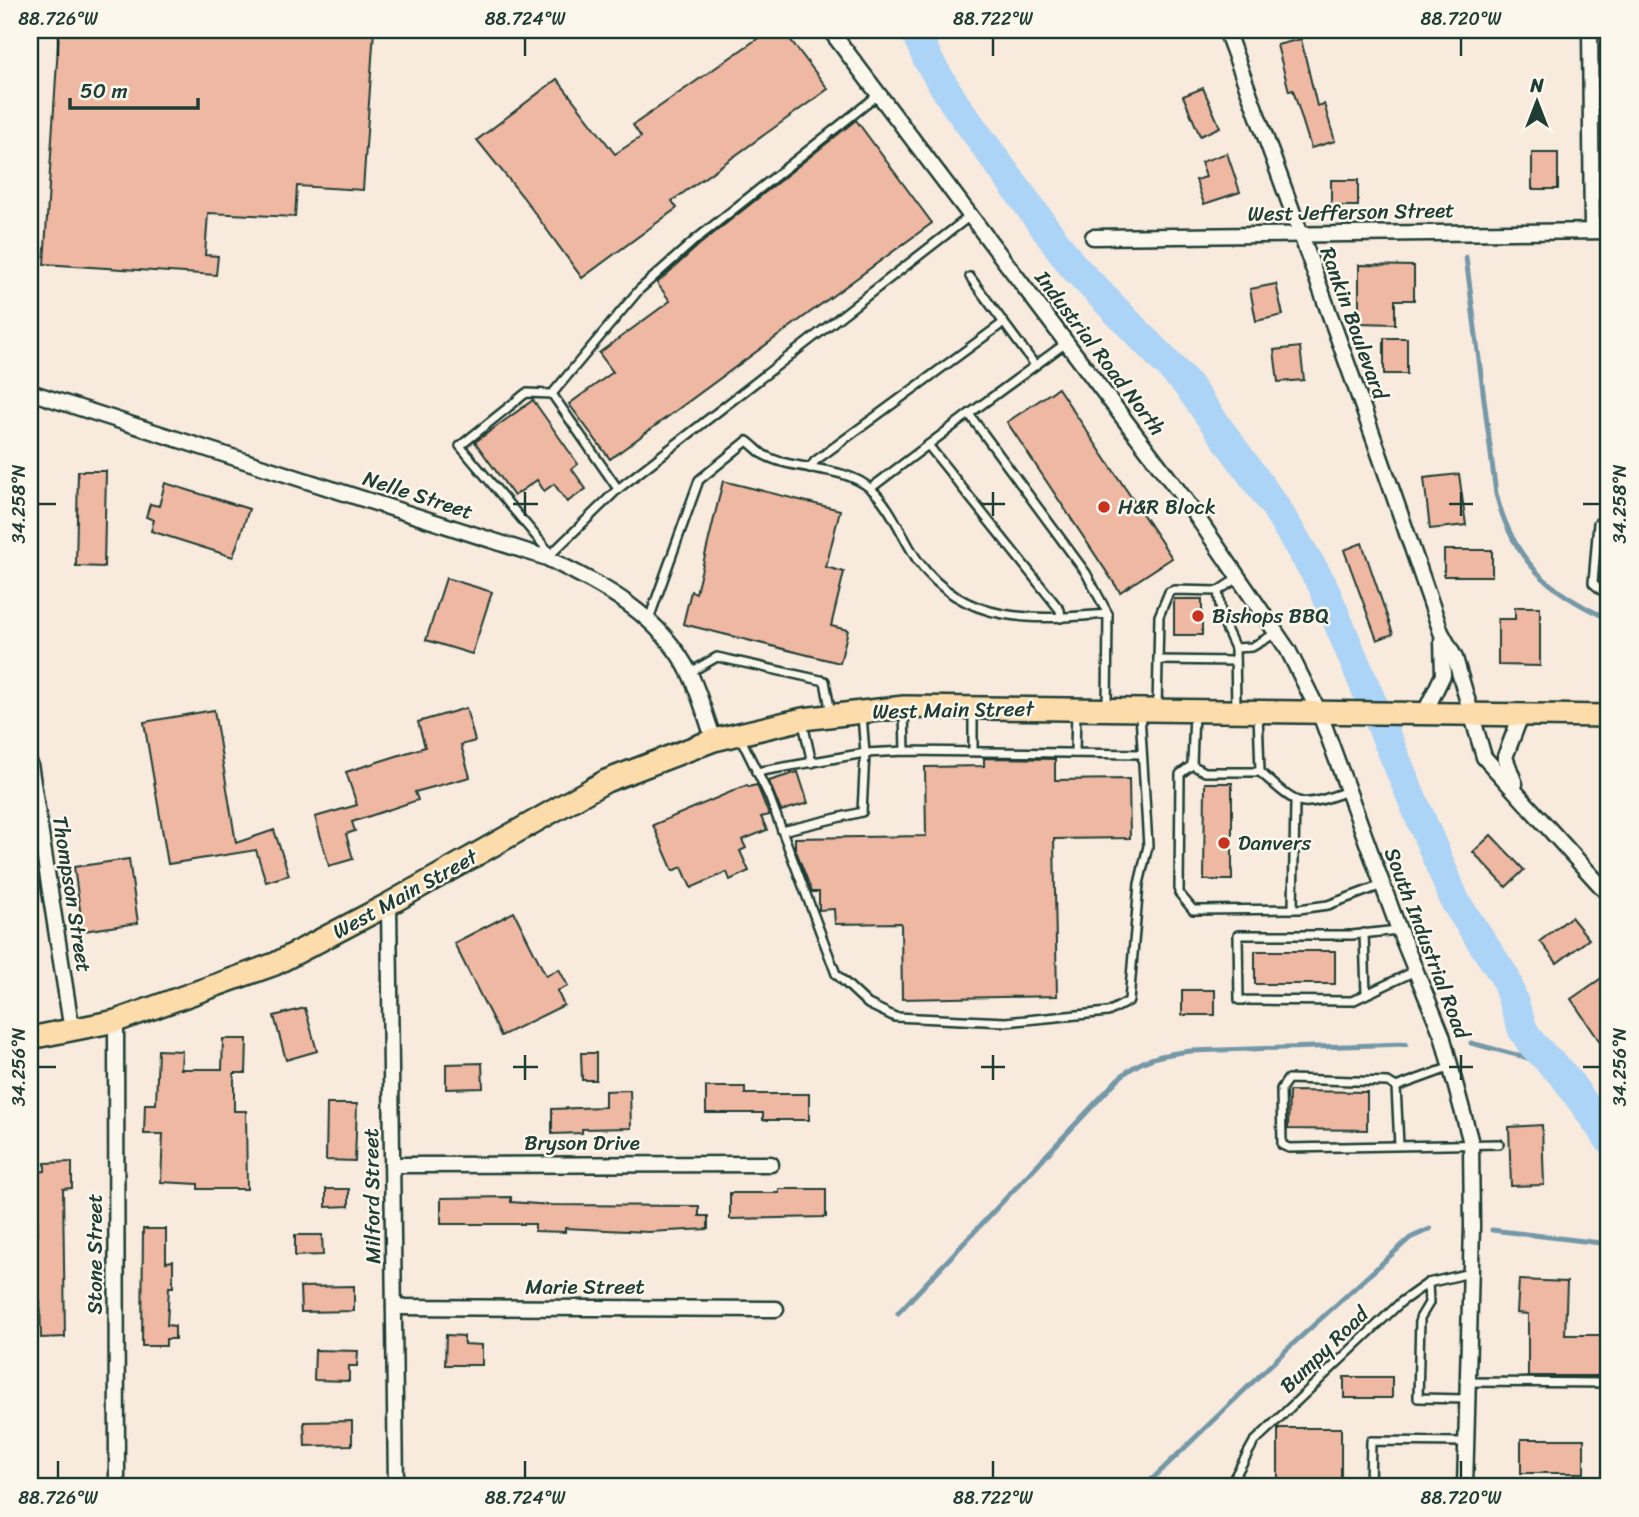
<svg xmlns="http://www.w3.org/2000/svg" width="1639" height="1517" font-family="Sriracha,sans-serif">
	<rect width="100%" height="100%" fill="#f8eadd"/>
	<filter id="ink" filterUnits="userSpaceOnUse"><feTurbulence type="fractalNoise" baseFrequency=".0143" numOctaves="2"/><feDisplacementMap in="SourceGraphic" scale="14" xChannelSelector="R" yChannelSelector="G"/><feConvolveMatrix kernelMatrix="1 2 1 2 8 2 1 2 1" color-interpolation-filters="sRGB"/></filter>
	<g filter="url(#ink)">
		<g fill="none" stroke-linecap="round" stroke-linejoin="round">
			<g stroke="#7498a8" stroke-width="5">
				<path d="M 1466,257 L 1496,494 C 1513,560 1548,592 1609,619"/>
				<path d="M 1471,1043 L 1551,1064"/>
				<path d="M 1492,1230 L 1609,1244"/>
				<path d="M 898,1313 L 1118,1079 C 1140,1059 1162,1054 1191,1051 L 1406,1044"/>
				<path d="M 1144,1487 L 1284,1352 L 1410,1238 L 1430,1229"/>
			</g>
			<path stroke="#acd4f6" stroke-width="30" d="M 915,30 L 928,60 L 955,104 L 1072,265 L 1186,383 L 1274,505 L 1322,584 L 1456,903 L 1505,977 L 1523,1030 L 1532,1044 L 1565,1077 L 1609,1139"/>
		</g>
		<g fill="#eeb8a2" stroke="#1f3d34" stroke-width="2">
			<path d="M 59,30 L 374,30 L 363,190 L 297,186 L 295,217 L 208,213 L 205,255 L 218,256 L 216,275 L 44,264 Z"/>
			<path d="M 770,30 L 783,30 L 828,89 L 672,201 L 677,208 L 582,278 L 523,197 L 477,140 L 557,79 L 615,154 L 641,137 L 633,125 Z"/>
			<path d="M 1301,39 L 1317,106 L 1324,104 L 1335,141 L 1311,148 L 1293,90 L 1289,91 L 1277,45 Z"/>
			<path d="M 1203,88 L 1220,127 L 1200,136 L 1183,96 Z"/>
			<path d="M 856,120 L 932,223 L 610,459 L 569,404 L 613,372 L 599,353 L 670,301 L 657,283 L 699,245 Z"/>
			<path d="M 1227,153 L 1240,192 L 1204,204 L 1196,180 L 1206,177 L 1201,162 Z"/>
			<rect x="1532" y="153" width="26" height="36"/>
			<rect x="1331" y="180" width="27" height="26"/>
			<path d="M 1359,265 L 1414,266 L 1414,300 L 1395,300 L 1395,324 L 1359,323 Z"/>
			<path d="M 1276,284 L 1283,315 L 1256,321 L 1250,289 Z"/>
			<rect x="1384" y="338" width="23" height="36"/>
			<path d="M 1300,347 L 1304,380 L 1278,382 L 1274,350 Z"/>
			<path d="M 1058,388 L 1172,558 L 1120,592 L 1007,422 Z"/>
			<path d="M 533,400 L 578,464 L 572,469 L 586,489 L 567,502 L 554,484 L 544,491 L 537,480 L 514,496 L 475,442 Z"/>
			<path d="M 78,471 L 106,471 L 104,567 L 76,566 Z"/>
			<path d="M 1459,474 L 1466,525 L 1430,529 L 1424,478 Z"/>
			<path d="M 723,481 L 840,510 L 826,567 L 844,572 L 831,626 L 848,630 L 840,663 L 683,624 L 691,591 L 696,593 Z"/>
			<path d="M 165,483 L 249,509 L 233,557 L 151,531 L 154,520 L 146,517 L 150,504 L 159,506 Z"/>
			<path d="M 1362,543 L 1393,634 L 1377,640 L 1344,550 Z"/>
			<rect x="1444" y="550" width="48" height="26"/>
			<path d="M 446,578 L 492,592 L 472,654 L 426,640 Z"/>
			<rect x="1174" y="599" width="28" height="36"/>
			<path d="M 1515,607 L 1540,607 L 1540,666 L 1498,665 L 1498,619 L 1515,619 Z"/>
			<path d="M 466,708 L 475,741 L 461,745 L 470,777 L 415,792 L 418,800 L 352,822 L 355,831 L 346,834 L 353,859 L 329,866 L 315,817 L 357,805 L 346,772 L 425,747 L 418,722 Z"/>
			<path d="M 214,710 L 236,843 L 274,830 L 289,875 L 266,882 L 256,850 L 168,864 L 144,722 Z"/>
			<path d="M 984,758 L 1055,759 L 1055,780 L 1129,779 L 1130,838 L 1054,839 L 1057,996 L 902,999 L 901,923 L 835,924 L 834,909 L 819,910 L 819,892 L 812,892 L 795,848 L 795,838 L 926,836 L 925,767 L 984,766 Z"/>
			<path d="M 798,772 L 808,803 L 781,811 L 769,781 Z"/>
			<path d="M 1205,783 L 1232,783 L 1232,880 L 1204,880 Z"/>
			<path d="M 747,785 L 748,787 L 757,785 L 769,815 L 761,817 L 767,830 L 742,840 L 746,848 L 740,851 L 749,871 L 730,880 L 727,872 L 691,888 L 682,867 L 673,871 L 653,825 Z"/>
			<path d="M 1491,835 L 1524,870 L 1506,887 L 1473,852 Z"/>
			<path d="M 129,859 L 138,923 L 83,931 L 74,867 Z"/>
			<path d="M 514,912 L 546,976 L 559,969 L 568,986 L 557,991 L 564,1005 L 501,1036 L 454,943 Z"/>
			<path d="M 1571,917 L 1589,939 L 1557,963 L 1540,941 Z"/>
			<rect x="1255" y="951" width="80" height="33"/>
			<path d="M 1609,973 L 1609,1055 L 1571,999 Z"/>
			<rect x="1182" y="990" width="33" height="25"/>
			<path d="M 305,1008 L 317,1051 L 286,1060 L 274,1016 Z"/>
			<path d="M 223,1039 L 247,1039 L 246,1073 L 234,1073 L 234,1111 L 246,1111 L 247,1189 L 198,1189 L 198,1184 L 161,1182 L 163,1134 L 144,1134 L 145,1104 L 156,1104 L 158,1050 L 182,1051 L 181,1069 L 222,1069 Z"/>
			<path d="M 581,1053 L 596,1053 L 596,1080 L 582,1080 Z"/>
			<path d="M 482,1063 L 483,1088 L 446,1089 L 446,1064 Z"/>
			<path d="M 706,1087 L 745,1087 L 745,1094 L 809,1094 L 809,1120 L 763,1120 L 763,1113 L 706,1113 Z"/>
			<path d="M 630,1090 L 631,1128 L 582,1129 L 582,1133 L 552,1134 L 552,1109 L 605,1107 L 605,1091 Z"/>
			<path d="M 1289,1091 L 1367,1092 L 1367,1130 L 1288,1129 Z"/>
			<path d="M 327,1104 L 357,1104 L 355,1161 L 326,1160 Z"/>
			<path d="M 1542,1125 L 1544,1185 L 1511,1186 L 1509,1127 Z"/>
			<path d="M 72,1162 L 72,1188 L 63,1189 L 65,1337 L 41,1338 L 40,1301 L 30,1301 L 30,1235 L 38,1235 L 36,1172 L 45,1171 L 45,1163 Z"/>
			<path d="M 326,1189 L 349,1189 L 349,1206 L 326,1207 Z"/>
			<path d="M 779,1189 L 826,1189 L 826,1217 L 730,1219 L 730,1193 L 779,1193 Z"/>
			<path d="M 511,1197 L 511,1202 L 551,1205 L 699,1206 L 699,1216 L 708,1216 L 708,1229 L 648,1232 L 565,1228 L 565,1232 L 535,1231 L 535,1224 L 441,1224 L 441,1198 Z"/>
			<path d="M 143,1229 L 166,1229 L 166,1262 L 173,1261 L 173,1287 L 169,1287 L 167,1325 L 175,1326 L 175,1339 L 166,1339 L 166,1346 L 142,1346 Z"/>
			<path d="M 295,1235 L 322,1235 L 323,1255 L 295,1256 Z"/>
			<path d="M 1519,1280 L 1567,1282 L 1565,1335 L 1606,1335 L 1606,1376 L 1528,1376 L 1528,1314 L 1517,1313 Z"/>
			<path d="M 354,1286 L 354,1311 L 301,1312 L 300,1287 Z"/>
			<path d="M 446,1335 L 464,1336 L 464,1344 L 482,1345 L 482,1365 L 445,1365 Z"/>
			<path d="M 315,1350 L 358,1351 L 357,1366 L 349,1366 L 349,1381 L 314,1380 Z"/>
			<rect x="1344" y="1377" width="48" height="21"/>
			<path d="M 352,1421 L 352,1445 L 305,1446 L 304,1422 Z"/>
			<rect x="1278" y="1428" width="63" height="59"/>
			<rect x="1521" y="1439" width="63" height="34"/>
		</g>
		<g fill="none" stroke-linecap="round" stroke-linejoin="round">
			<g stroke="#1f3d34" stroke-width="12">
				<g id="lane">
					<path d="M 970,277 L 1035,365"/>
					<path d="M 1066,343 L 969,414 L 1086,573 L 1108,614"/>
					<path d="M 928,445 L 1060,610 L 1061,618"/>
					<path d="M 810,468 L 815,461 L 1003,323"/>
					<path d="M 871,488 L 969,414"/>
					<path d="M 618,489 L 970,216"/>
					<path d="M 1598,523 L 1593,583 L 1609,597"/>
					<path d="M 551,554 L 460,446 L 526,393 L 552,394"/>
					<path d="M 547,558 L 618,489 L 552,394 L 639,290 L 695,240 L 878,95"/>
					<path d="M 1218,591 L 1238,578"/>
					<path d="M 649,619 L 699,480 L 747,441 C 753,445 758,451 764,455 C 795,472 843,464 871,489 C 892,507 902,538 918,561 C 965,626 1036,620 1108,614 L 1107,708"/>
					<path d="M 1235,648 L 1252,647 L 1276,633"/>
					<path d="M 1158,660 L 1235,661"/>
					<path d="M 689,673 L 717,657 L 825,681 L 831,714"/>
					<path d="M 973,709 L 973,750"/>
					<path d="M 1157,709 L 1159,616 L 1169,592 L 1174,590 L 1218,591 L 1222,620 L 1235,648 L 1236,708"/>
					<path d="M 904,711 L 905,751"/>
					<path d="M 1194,712 L 1192,765 L 1180,774 L 1179,893 L 1193,910 L 1299,909 L 1328,905 L 1382,885"/>
					<path d="M 1258,713 L 1260,772"/>
					<path d="M 803,723 L 812,763"/>
					<path d="M 740,737 L 769,796 L 836,974 L 868,1004 L 895,1017 L 1006,1022 L 1108,1012 L 1129,1001 L 1139,884 L 1148,846 L 1140,714"/>
					<path d="M 1075,753 L 1076,710"/>
					<path d="M 1192,765 L 1205,772 L 1260,772 C 1300,807 1297,809 1348,791"/>
					<path d="M 756,772 L 865,753 L 905,751 L 1141,754"/>
					<path d="M 782,831 L 862,812 L 865,753 L 862,715"/>
					<path d="M 1293,909 L 1295,803"/>
					<path d="M 1398,930 L 1352,935 L 1238,935 L 1239,1000 L 1352,1001 L 1415,971"/>
					<path d="M 1364,933 L 1366,994"/>
					<path d="M 1451,1067 L 1396,1087 L 1388,1082 L 1288,1079 L 1281,1089 L 1282,1145 L 1289,1148 L 1499,1144"/>
					<path d="M 1396,1087 L 1399,1145"/>
					<path d="M 1428,1283 L 1429,1303 L 1420,1318 L 1418,1398 L 1467,1399"/>
					<path d="M 1468,1382 L 1609,1383"/>
					<path d="M 1229,1487 L 1254,1442 L 1401,1302 L 1428,1283 L 1470,1273"/>
					<path d="M 1370,1487 L 1371,1441 L 1466,1442"/>
				</g>
			</g>
			<g stroke="#1f3d34" stroke-width="19">
				<g id="street">
					<path d="M 830,30 L 1186,501 L 1288,650 L 1320,714 L 1399,930 L 1442,1035 L 1471,1143 L 1472,1227 L 1465,1487"/>
					<path d="M 1226,30 C 1300,230 1372,430 1441,632 L 1455,658 L 1484,757 L 1609,895"/>
					<path d="M 1590,30 L 1592,231"/>
					<path d="M 1093,237 L 1609,231"/>
					<path d="M 30,392 L 547,558 C 603,586 660,614 690,674 C 700,695 706,718 714,740"/>
					<path d="M 1424,714 L 1443,675 L 1442,640"/>
					<path d="M 30,764 L 72,1031"/>
					<path d="M 1515,784 L 1505,757 L 1521,715"/>
					<path d="M 389,904 L 396,1487"/>
					<path d="M 116,1021 L 117,1487"/>
					<path d="M 392,1165 L 771,1164"/>
					<path d="M 394,1307 L 776,1309"/>
				</g>
			</g>
			<g stroke="#1f3d34" stroke-width="26">
				<path id="primary" d="M 30,1038 L 116,1021 L 275,964 L 389,904 L 606,781 L 714,740 L 803,719 L 904,707 L 1609,716"/>
			</g>
			<use href="#lane" stroke="#fbf7ec" stroke-width="7"/>
			<use href="#street" stroke="#fbf7ec" stroke-width="14"/>
			<use href="#primary" stroke="#fddcac" stroke-width="21"/>
		</g>
	</g>
	<path fill="none" stroke="#1f3d34" stroke-width="2.5" d="M 58,38 L 58,56M 525,38 L 525,56M 993,38 L 993,56M 1461,38 L 1461,56M 525,492 L 525,516M 993,492 L 993,516M 1461,492 L 1461,516M 38,504 L 56,504M 513,504 L 538,504M 981,504 L 1005,504M 1449,504 L 1473,504M 1583,504 L 1600,504M 525,1055 L 525,1080M 993,1055 L 993,1080M 1461,1055 L 1461,1080M 38,1067 L 56,1067M 513,1067 L 538,1067M 981,1067 L 1005,1067M 1449,1067 L 1473,1067M 1583,1067 L 1600,1067M 58,1461 L 58,1478M 525,1461 L 525,1478M 993,1461 L 993,1478M 1461,1461 L 1461,1478"/>
	<g fill="#c8321e" stroke="#fbf7ec" stroke-width="2.5">
		<circle cx="1104" cy="507" r="7"/>
		<circle cx="1198" cy="616" r="7"/>
		<circle cx="1224" cy="843" r="7"/>
	</g>
	<g text-anchor="middle" stroke-width="5" stroke-linejoin="round" paint-order="stroke">
		<g font-size="21" fill="#1f3d34" stroke="#fbf7ec">
			<text transform="translate(1351 212) rotate(-1)" y="7">West Jefferson Street</text>
			<text transform="translate(1354 323) rotate(70)" y="7">Rankin Boulevard</text>
			<text transform="translate(1100 353) rotate(53)" y="7">Industrial Road North</text>
			<text transform="translate(418 495) rotate(18)" y="7">Nelle Street</text>
			<text transform="translate(953 710) rotate(-1)" y="7">West Main Street</text>
			<text transform="translate(72 894) rotate(81)" y="7">Thompson Street</text>
			<text transform="translate(405 894) rotate(-29)" y="7">West Main Street</text>
			<text transform="translate(1427 943) rotate(69)" y="7">South Industrial Road</text>
			<text x="582" y="1150">Bryson Drive</text>
			<text transform="translate(372 1196) rotate(-91)" y="7">Milford Street</text>
			<text transform="translate(95 1254) rotate(-90)" y="7">Stone Street</text>
			<text x="585" y="1294">Marie Street</text>
			<text transform="translate(1324 1350) rotate(-44)" y="7">Bumpy Road</text>
		</g>
		<g font-size="21" fill="#1f3d34" stroke="#fbf7ec" text-anchor="start">
			<text x="1118" y="514">H&amp;R Block</text>
			<text x="1212" y="623">Bishops BBQ</text>
			<text x="1238" y="850">Danvers</text>
		</g>
	</g>
	<rect width="1639" height="1517" fill="none" stroke="#fbf7ec" stroke-width="77"/>
	<g transform="translate(1537 102)" stroke="#fbf7ec" stroke-width="5" paint-order="stroke">
	<path d="M0-5L12 26L0 18L-12 26Z" fill="#1f3d34"/>
	<text y="-10" font-size="19" font-weight="bold" text-anchor="middle" fill="#1f3d34">N</text>
	</g>
	<path d="M70 98v10h128v-10" fill="none" stroke="#1f3d34" stroke-width="3.5"/>
	<text x="80" y="98" font-size="21" fill="#1f3d34" stroke="#fbf7ec" stroke-width="5" paint-order="stroke">50 m</text>
	<rect x="38" y="38" width="1562" height="1440" fill="none" stroke="#1f3d34" stroke-width="2.5"/>
	<g font-size="18" text-anchor="middle" fill="#1f3d34">
		<text x="58" y="25">88.726°W</text>
		<text x="525" y="25">88.724°W</text>
		<text x="993" y="25">88.722°W</text>
		<text x="1461" y="25">88.720°W</text>
		<text transform="translate(19 504) rotate(-90)" y="6">34.258°N</text>
		<text transform="translate(1620 504) rotate(-90)" y="6">34.258°N</text>
		<text transform="translate(19 1067) rotate(-90)" y="6">34.256°N</text>
		<text transform="translate(1620 1067) rotate(-90)" y="6">34.256°N</text>
		<text x="58" y="1504">88.726°W</text>
		<text x="525" y="1504">88.724°W</text>
		<text x="993" y="1504">88.722°W</text>
		<text x="1461" y="1504">88.720°W</text>
	</g>
</svg>
